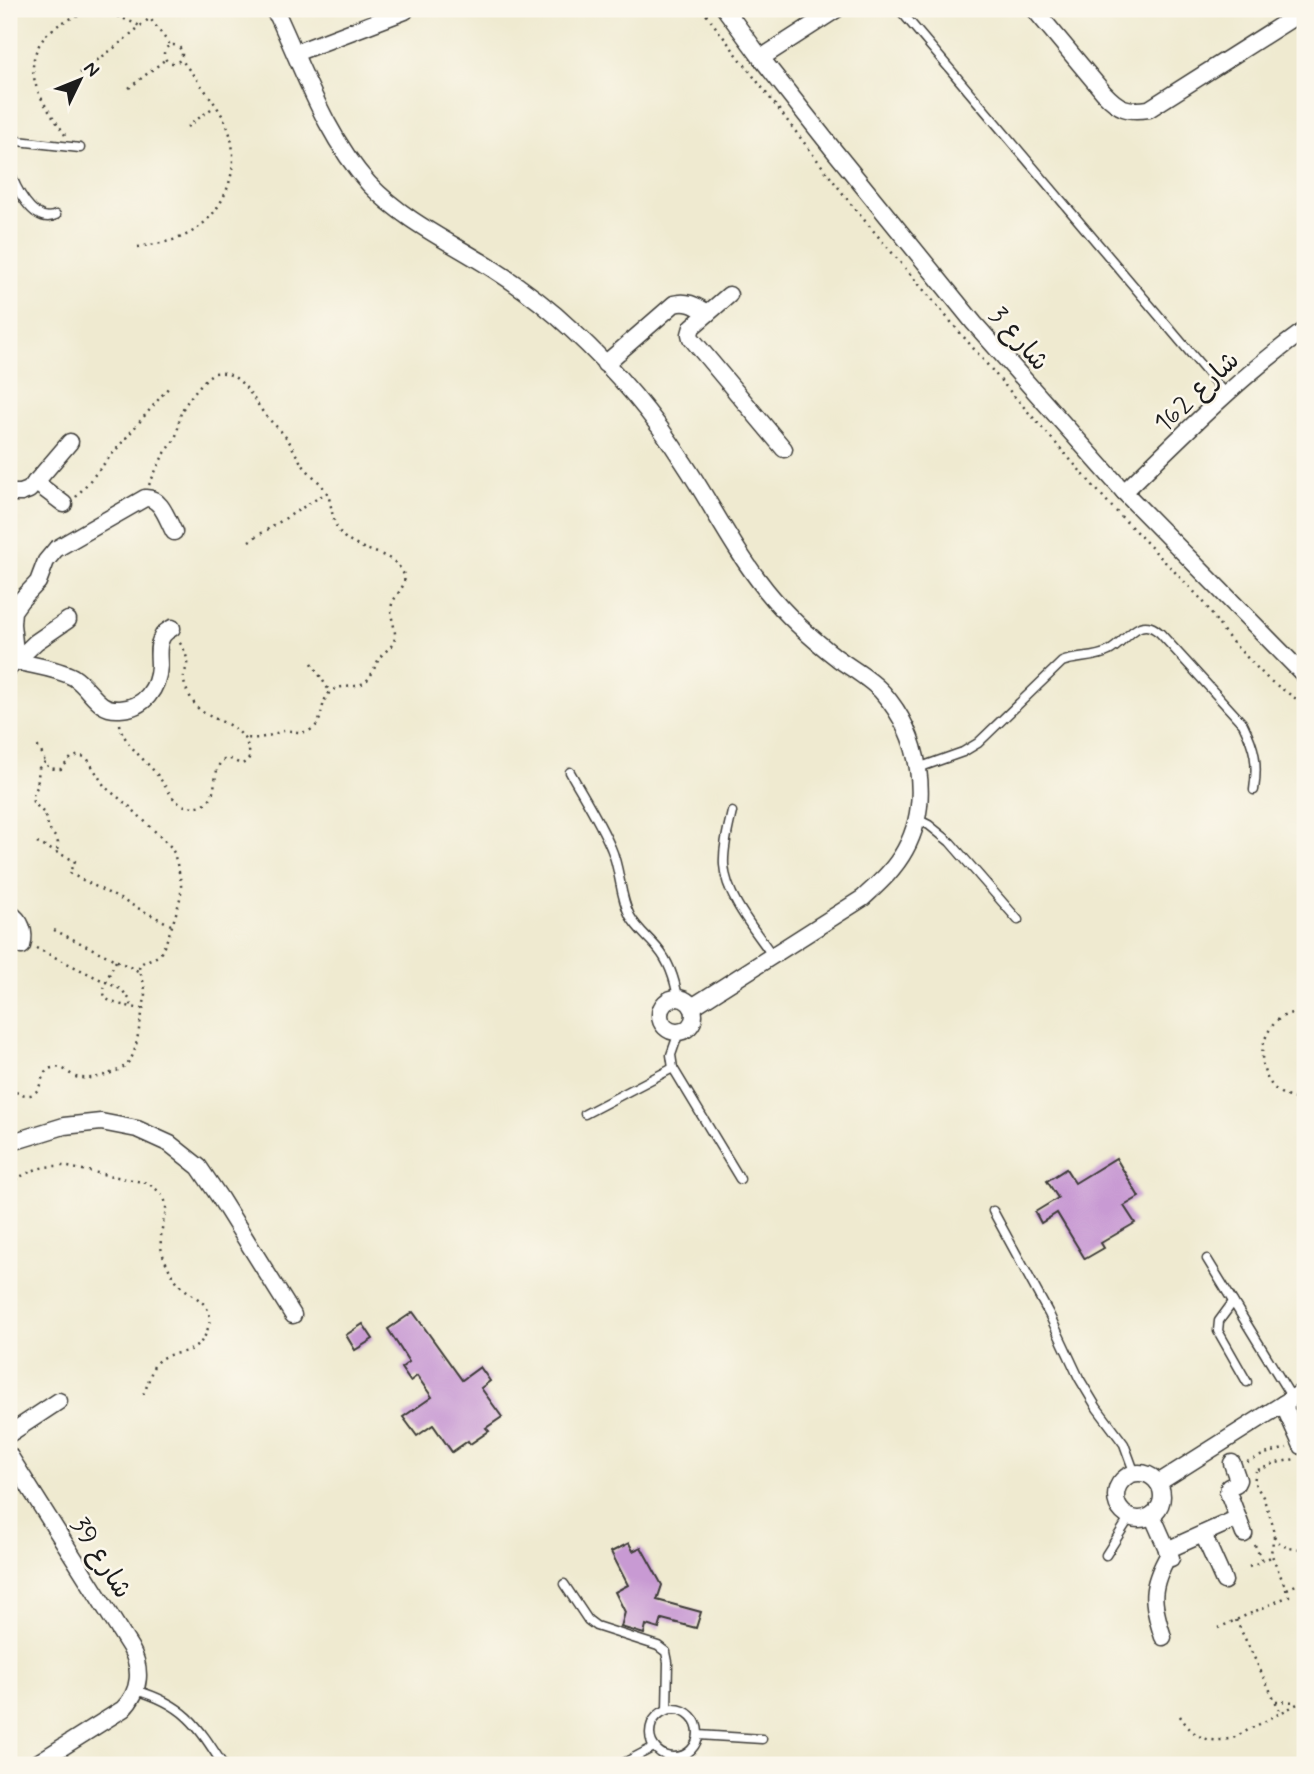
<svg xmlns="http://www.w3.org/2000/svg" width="1314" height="1774" font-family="Mynerve,'Playpen Sans Arabic',sans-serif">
	<rect width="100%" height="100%" fill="#fbf7ec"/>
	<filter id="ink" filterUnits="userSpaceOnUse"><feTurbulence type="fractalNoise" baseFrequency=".0143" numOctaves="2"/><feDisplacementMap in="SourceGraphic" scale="14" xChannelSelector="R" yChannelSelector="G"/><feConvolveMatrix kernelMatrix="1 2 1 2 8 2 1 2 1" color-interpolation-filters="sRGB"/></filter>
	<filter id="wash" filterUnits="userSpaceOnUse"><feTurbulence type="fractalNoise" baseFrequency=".00686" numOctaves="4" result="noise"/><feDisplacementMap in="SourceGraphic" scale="28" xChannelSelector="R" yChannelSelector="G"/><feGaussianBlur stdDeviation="1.57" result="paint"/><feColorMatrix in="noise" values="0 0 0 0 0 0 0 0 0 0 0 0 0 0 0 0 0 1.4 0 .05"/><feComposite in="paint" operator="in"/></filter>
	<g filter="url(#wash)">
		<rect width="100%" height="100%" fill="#efead0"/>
		<g id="blocks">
			<g fill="#c89ad3">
				<path d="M 1116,1158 L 1139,1197 L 1124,1206 L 1135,1223 L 1101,1243 L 1104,1248 L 1085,1259 L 1057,1213 L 1041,1223 L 1035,1212 L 1058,1198 L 1047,1181 L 1066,1169 L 1075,1183 Z"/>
				<path d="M 413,1312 L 462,1380 L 480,1367 L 490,1381 L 481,1388 L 502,1417 L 486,1428 L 489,1431 L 470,1444 L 468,1441 L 452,1452 L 433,1425 L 417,1436 L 403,1417 L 432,1397 L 417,1376 L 410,1381 L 401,1368 L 409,1362 L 388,1329 Z"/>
				<path d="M 363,1324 L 373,1339 L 355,1350 L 346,1335 Z"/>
				<path d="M 629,1543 L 633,1551 L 641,1547 L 662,1585 L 657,1600 L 701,1612 L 696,1628 L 662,1619 L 659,1629 L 646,1625 L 644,1634 L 621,1627 L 625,1612 L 615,1592 L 628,1585 L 611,1552 Z"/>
			</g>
		</g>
	</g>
	<g filter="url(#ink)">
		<use href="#blocks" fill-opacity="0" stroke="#3c3b37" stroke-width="2"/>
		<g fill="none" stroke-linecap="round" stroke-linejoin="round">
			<g stroke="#3c3b37" stroke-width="11">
				<g id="service">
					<path d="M 899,9 L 1226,395"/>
					<path d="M 9,140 L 80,148"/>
					<path d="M 9,168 C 14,185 33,226 56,215"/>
					<path d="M 918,768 L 963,752 L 978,743 L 1062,662 C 1077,656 1094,659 1109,651 C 1121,645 1128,632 1140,627 C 1148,624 1154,628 1160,633 L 1243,724 C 1255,748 1258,763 1254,790"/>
					<path d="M 570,772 C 584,797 600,822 611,848 C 621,870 619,895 630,916 C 637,929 649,938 658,949 C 670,963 675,980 678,998"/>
					<path d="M 732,812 C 728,829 723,848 724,865 C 726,897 755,930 772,955"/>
					<path d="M 917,819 L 929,825 L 950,842 L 1018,920"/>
					<path d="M 679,1032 L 671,1055 L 673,1068 L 740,1179"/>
					<path d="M 585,1114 L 673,1068"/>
					<path d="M 993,1211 L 1049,1314 L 1079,1378 L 1097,1408 L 1124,1444 L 1135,1474"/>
					<path d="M 1207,1259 L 1292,1398"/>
					<path d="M 1233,1302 L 1219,1321 L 1218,1331 L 1247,1382"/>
					<path d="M 1106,1555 L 1130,1517"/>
					<path d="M 564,1584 L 588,1620 L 596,1626 L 658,1646 L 666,1652 L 668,1662 L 667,1710"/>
					<path d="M 135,1690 C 184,1704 197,1724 223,1765"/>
					<circle cx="674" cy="1733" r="24"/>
					<path d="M 698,1735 L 762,1739"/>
					<path d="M 620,1765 L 654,1747"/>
				</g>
			</g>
			<g stroke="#3c3b37" stroke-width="19">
				<g id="minor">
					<path d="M 272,9 L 278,16 C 305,74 326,136 369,184 C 404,221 451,242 493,269 C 521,287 548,307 572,330 C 614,369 653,414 684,463 C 712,505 734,550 766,590 C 786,615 811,638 837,658 C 852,669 871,679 883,693 C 920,735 932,801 905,850 C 894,870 879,883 863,898 L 692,1007"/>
					<path d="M 725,9 L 761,58 L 832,148 L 974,323 L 1124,492 L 1305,676"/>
					<path d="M 1034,9 L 1104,93 C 1119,109 1127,112 1149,109 L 1305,10"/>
					<path d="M 295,53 L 405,11"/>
					<path d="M 761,58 L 837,9"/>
					<path d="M 729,295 L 692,327 L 690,334 L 691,338 L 784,449"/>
					<path d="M 605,364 L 674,304 C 688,300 696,306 708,313"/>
					<path d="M 35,482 L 64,504"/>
					<path d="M 1124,492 C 1182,436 1239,377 1305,330"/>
					<path d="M 9,493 L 21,493 L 29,490 L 70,442"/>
					<path d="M 172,628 C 167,631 163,633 161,639 C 157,647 159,657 159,666 C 158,689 144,708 120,709 C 96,711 91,688 73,677 C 56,668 34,666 16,661 L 12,624 L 13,611 L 21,600 L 38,582 L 46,561 L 56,549 L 145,498 C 161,497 167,519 174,532"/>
					<path d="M 10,667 L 36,642 L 68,620"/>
					<path d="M 9,913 C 21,920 26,932 22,946"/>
					<circle cx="677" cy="1015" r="17"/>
					<path d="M 9,1143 L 64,1126 L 101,1122 L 137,1129 L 170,1144 L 199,1167 L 220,1198 L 293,1315"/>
					<path d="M 1283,1404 L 1302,1446"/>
					<path d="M 9,1434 L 59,1401"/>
					<path d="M 9,1455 L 130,1647 C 142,1668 141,1691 123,1709 L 34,1765"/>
					<path d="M 1232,1463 L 1238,1480 L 1236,1484 L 1229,1487 L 1228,1492 L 1244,1534"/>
					<circle cx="1139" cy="1496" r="23"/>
					<path d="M 1158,1483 L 1305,1390"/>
					<path d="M 1152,1515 L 1171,1558"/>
					<path d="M 1203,1534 L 1224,1581"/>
					<path d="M 1167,1550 L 1238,1518"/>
					<path d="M 1163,1637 C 1151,1601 1150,1587 1169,1554"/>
				</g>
			</g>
			<g stroke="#3c3b37" stroke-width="2.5" stroke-dasharray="2 5" stroke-linecap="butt">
				<path d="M 143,9 L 170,45"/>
				<path d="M 702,9 L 854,208 L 1008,389 L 1112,507 L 1203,601 L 1221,628 L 1233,643 L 1269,680 L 1305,705"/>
				<circle cx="173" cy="54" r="9"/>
				<path d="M 80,73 L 114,48 L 150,18"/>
				<path d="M 129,88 L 166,59"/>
				<path d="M 187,127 L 215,106"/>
				<path d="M 65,135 C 54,117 37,98 34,77 C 27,42 60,16 93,13 C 110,12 125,19 140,26"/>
				<path d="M 138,247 C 155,244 174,242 190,233 C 228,211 244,161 225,121 C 216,102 194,77 181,59"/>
				<path d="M 149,485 C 154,475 158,465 163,456 C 167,450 172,445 175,438 C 179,430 178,421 181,413 C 184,404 207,374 215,373 C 240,369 253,399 265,415 C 271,422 278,427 283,434 C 291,442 294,452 300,461 C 308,474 324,483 329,498 C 333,513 332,525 344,537 C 361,553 390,550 402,571 C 410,584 396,593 392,604 C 389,616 395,624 395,635 C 395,646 387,649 381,656 C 373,667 373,680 359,685 C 350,688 341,685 333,690 C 319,699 325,716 315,727 C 313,728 308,732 306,732 C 299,733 291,730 284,731 C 277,732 271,736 264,737 C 257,739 250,738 243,738"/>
				<path d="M 76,497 L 169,387"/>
				<path d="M 249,541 L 326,493"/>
				<path d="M 312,663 L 330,692"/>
				<path d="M 120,724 C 121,730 122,734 126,739 C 135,754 151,765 161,780 C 167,788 172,800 182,805 C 190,808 202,807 208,801 C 219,791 211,762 227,759 C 232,758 236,763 242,764 C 248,761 251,758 249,751 C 243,720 210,723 196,706 C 191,699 182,684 184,676 C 185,670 188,666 187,660 C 186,652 182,646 178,640"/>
				<path d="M 45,762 L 39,768 L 37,787 L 32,797 L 33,802 L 44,813 L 49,829 L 56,838 L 58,843 L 57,852"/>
				<path d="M 37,843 L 75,861 L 69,873 L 171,925"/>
				<path d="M 54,930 L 140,972"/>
				<path d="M 36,948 L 122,990 L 130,1000 L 131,1007"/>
				<path d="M 116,961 C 95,1001 100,1001 142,1009"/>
				<path d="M 1305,1011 C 1296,1012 1287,1013 1279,1019 C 1257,1037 1256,1075 1279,1092 C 1287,1098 1296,1099 1305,1101"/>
				<path d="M 9,1091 C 16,1091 23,1096 30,1095 C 44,1092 38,1072 52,1068 C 65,1064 70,1078 81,1078 C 90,1079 100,1077 108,1074 C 136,1066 135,1049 140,1024 C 142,1014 145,1002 145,992 C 145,982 140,975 139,966 C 145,959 153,960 159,955 C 165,950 181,901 181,892 C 182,879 177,865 174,853 L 171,847 L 129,806 L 105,787 L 87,758 L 79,755 L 71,758 L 61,769 C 40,770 48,758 37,746"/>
				<path d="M 9,1183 C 29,1172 39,1165 63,1166 L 147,1183 C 179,1202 161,1214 161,1239 C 160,1246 162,1253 165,1260 C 169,1270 174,1279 182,1287 C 197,1300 215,1304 208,1328 C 198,1361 171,1347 157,1362 C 150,1369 149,1386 142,1396"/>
				<path d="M 1247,1462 L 1265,1454 L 1287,1448"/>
				<path d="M 1258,1470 L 1276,1463 L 1295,1459"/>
				<path d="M 1274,1536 C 1282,1548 1291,1550 1305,1548"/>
				<path d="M 1255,1545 L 1262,1561"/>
				<path d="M 1249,1567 L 1273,1556"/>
				<path d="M 1287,1589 L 1305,1581"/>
				<path d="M 1236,1620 L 1281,1713"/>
				<path d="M 1218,1628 L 1289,1596 L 1271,1553 L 1274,1536 L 1272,1522 L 1263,1497 L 1254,1482 L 1256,1471"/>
				<path d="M 1276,1701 L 1297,1702"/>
				<path d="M 1180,1716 C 1194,1738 1208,1744 1233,1738 L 1305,1700"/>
			</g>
			<use href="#service" stroke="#fff" stroke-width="8"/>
			<use href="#minor" stroke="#fff" stroke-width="16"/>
		</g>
	</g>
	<g text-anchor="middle" stroke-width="5" stroke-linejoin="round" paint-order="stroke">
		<g font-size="26" fill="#1c1c1c" stroke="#fbf7ec">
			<text transform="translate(1020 338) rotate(49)" y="9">شارع 3</text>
			<text transform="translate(1196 391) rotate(-43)" y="9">شارع 162</text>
			<text transform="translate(102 1557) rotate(58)" y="9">شارع 39</text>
		</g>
	</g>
	<rect width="1314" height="1774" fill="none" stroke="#fbf7ec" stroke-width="35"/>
	<g transform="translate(80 80) rotate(47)" stroke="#fbf7ec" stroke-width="5" paint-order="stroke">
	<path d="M0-5L12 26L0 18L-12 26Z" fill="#1c1c1c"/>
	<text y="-10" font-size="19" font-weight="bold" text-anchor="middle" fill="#1c1c1c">N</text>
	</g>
</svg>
